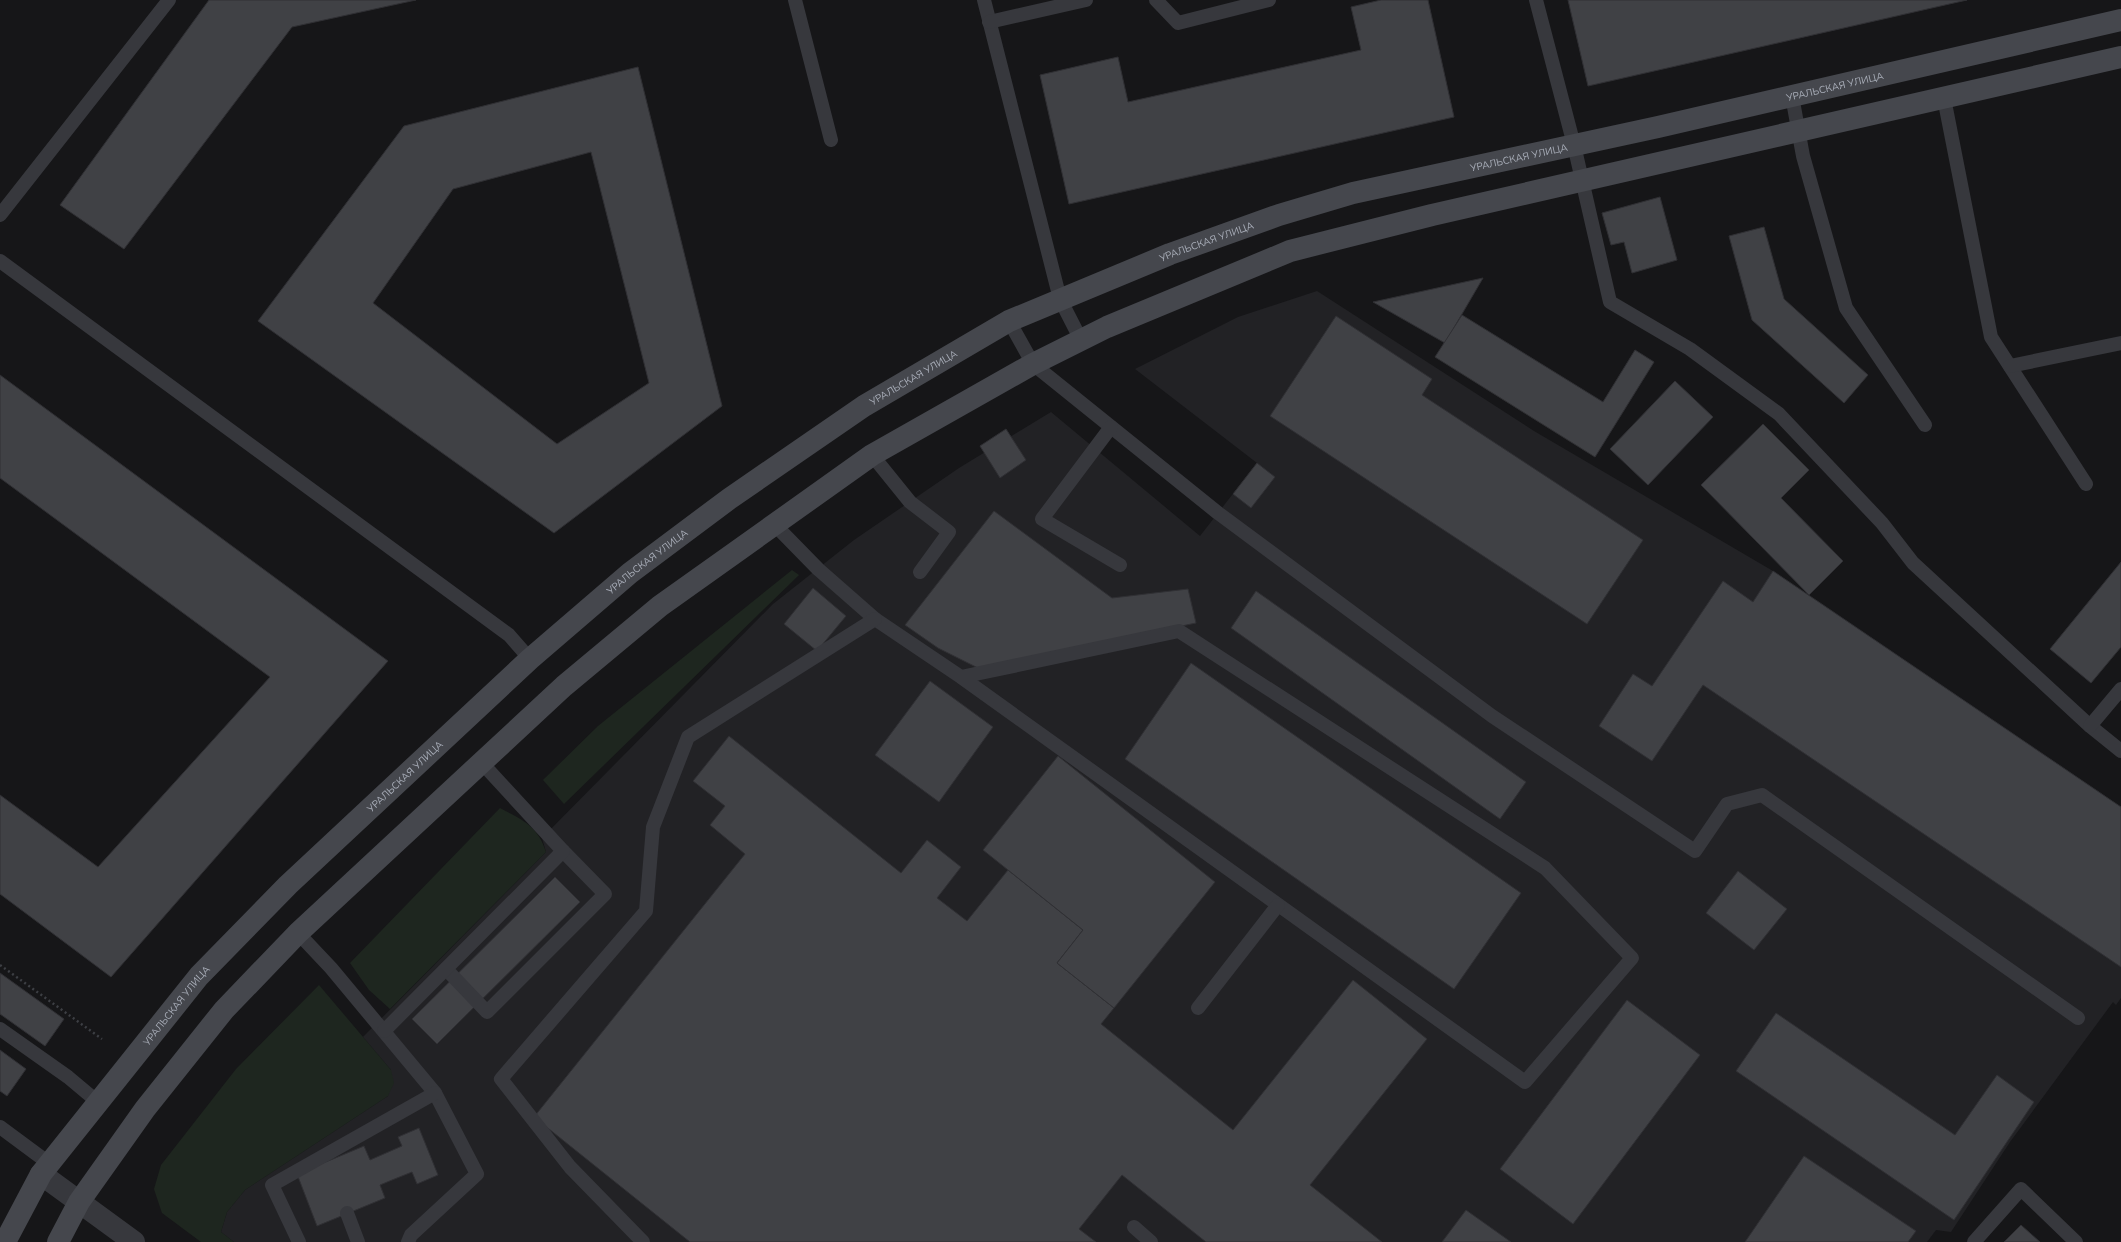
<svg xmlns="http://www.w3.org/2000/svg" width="2121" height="1242" font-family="'Nunito Sans',sans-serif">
	<rect width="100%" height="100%" fill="#161618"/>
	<path fill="#222225" d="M 1317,291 L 1534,431 L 1773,571 L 2121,807 L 2121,998 L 2116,1005 L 2113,1002 L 2010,1142 L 1951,1232 L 1936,1230 L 1927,1242 L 234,1242 L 221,1232 L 227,1212 L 245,1190 L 388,1096 L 391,1070 L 363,1037 L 546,852 L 542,838 L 773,604 L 854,540 L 959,468 L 1051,412 L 1200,536 L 1257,463 L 1135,369 L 1238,317 Z"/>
	<g fill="#1e261f">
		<path d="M 792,570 L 799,575 L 564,804 L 543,780 L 598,726 Z"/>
		<path d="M 500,808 C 523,820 538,826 546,852 L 390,1009 L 369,990 L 350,963 Z"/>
		<path d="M 319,985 L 391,1070 L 394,1083 L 388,1096 L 245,1190 L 227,1212 L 221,1232 L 234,1242 L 201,1242 L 162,1213 L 154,1189 L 161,1165 L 236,1069 Z"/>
	</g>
	<g fill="#404145" stroke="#303034" fill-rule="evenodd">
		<path d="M 209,0 L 416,0 L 292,27 L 124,249 L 60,205 Z"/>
		<path d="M 1381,0 L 1428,0 L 1454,117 L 1069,204 L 1040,75 L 1118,57 L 1128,102 L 1361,50 L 1351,7 Z"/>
		<path d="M 1568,0 L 1967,0 L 1588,86 Z"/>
		<path d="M 638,67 L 722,406 L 554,533 L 258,321 L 404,126 ZM 591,152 L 649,383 L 557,444 L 373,303 L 453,189 Z"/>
		<path d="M 1660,197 L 1677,260 L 1632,273 L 1624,242 L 1611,245 L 1602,213 Z"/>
		<path d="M 1764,227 L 1784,299 L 1868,375 L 1844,403 L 1752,320 L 1729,236 Z"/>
		<path d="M 1483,278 L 1445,343 L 1373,302 Z"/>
		<path d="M 1462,315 L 1603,402 L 1635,350 L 1654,362 L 1595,457 L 1435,357 Z"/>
		<path d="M 1336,316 L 1432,379 L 1422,395 L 1643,540 L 1587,624 L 1270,416 Z"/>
		<path d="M 0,375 L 388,661 L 111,977 L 0,894 L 0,795 L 98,867 L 270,677 L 0,478 Z"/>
		<path d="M 1675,381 L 1713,417 L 1648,485 L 1610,449 Z"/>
		<path d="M 1763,424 L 1809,470 L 1781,498 L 1843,561 L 1809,595 L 1701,485 Z"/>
		<path d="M 1006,429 L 1026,460 L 1000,478 L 980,446 Z"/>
		<path d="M 1257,463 L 1275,477 L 1251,508 L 1233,494 Z"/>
		<path d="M 994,511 L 1112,598 L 1188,589 L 1196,623 L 978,668 L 938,648 L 905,625 Z"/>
		<path d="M 2121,562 L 2121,647 L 2091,683 L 2050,649 Z"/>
		<path d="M 1773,571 L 2121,807 L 2121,967 L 1703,685 L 1652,761 L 1599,726 L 1633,674 L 1652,686 L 1723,581 L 1753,602 Z"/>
		<path d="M 813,588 L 846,616 L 817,651 L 784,624 Z"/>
		<path d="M 1256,591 L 1526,782 L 1500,819 L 1231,628 Z"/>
		<path d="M 1191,663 L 1521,893 L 1454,989 L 1125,759 Z"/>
		<path d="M 930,681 L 993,727 L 939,802 L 875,755 Z"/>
		<path d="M 729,736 L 901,873 L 927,840 L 961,867 L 937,898 L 967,921 L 1008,870 L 1083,930 L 1057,963 L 1114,1008 L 1101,1024 L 1233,1130 L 1353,980 L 1427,1039 L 1310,1185 L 1382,1242 L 1206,1242 L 1122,1175 L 1079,1229 L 1096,1242 L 690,1242 L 534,1117 L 745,854 L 710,825 L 725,806 L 693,781 Z"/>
		<path d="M 1058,756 L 1215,882 L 1114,1008 L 1057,963 L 1083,930 L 983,850 Z"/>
		<path d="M 1738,871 L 1787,909 L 1754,950 L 1706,913 Z"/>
		<path d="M 555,877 L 580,902 L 437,1044 L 412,1019 Z"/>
		<path d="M 0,973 L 64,1019 L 45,1046 L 0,1014 Z"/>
		<path d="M 1627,1000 L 1700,1055 L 1573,1224 L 1500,1169 Z"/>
		<path d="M 1776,1013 L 1955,1135 L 1997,1075 L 2034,1102 L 1954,1220 L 1736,1071 Z"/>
		<path d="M 0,1050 L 26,1069 L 7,1096 L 0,1091 Z"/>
		<path d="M 419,1128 L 438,1175 L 417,1184 L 412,1172 L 392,1180 L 380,1185 L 385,1198 L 317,1226 L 297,1174 L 364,1146 L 370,1160 L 402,1146 L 398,1137 Z"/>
		<path d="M 1804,1156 L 1916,1231 L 1908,1242 L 1745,1242 Z"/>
		<path d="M 1466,1210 L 1511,1242 L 1442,1242 Z"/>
		<path d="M 2021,1225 L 2040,1242 L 2004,1242 Z"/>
	</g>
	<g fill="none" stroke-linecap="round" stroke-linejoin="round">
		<path stroke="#3d3f44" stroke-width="2.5" stroke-dasharray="2 3" stroke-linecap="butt" d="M 0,965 L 102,1039"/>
		<g stroke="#37383d" stroke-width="14">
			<path d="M 795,0 L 831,140"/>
			<path d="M 984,0 L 1060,299 L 1081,340"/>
			<path d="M 1156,0 L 1178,23 L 1269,0"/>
			<path d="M 1536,0 L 1574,145 L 1610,302 L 1690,349 L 1779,414 L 1882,523 L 1913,563 L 2090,726 L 2121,751"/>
			<path d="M 989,22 L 1086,0"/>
			<path d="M 1792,96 L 1803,156 L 1846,308 L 1925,425"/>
			<path d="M 1944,98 L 1991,337 L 2086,484"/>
			<path d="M 0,215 L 169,0"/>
			<path d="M 0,261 L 509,635 L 530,659"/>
			<path d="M 1009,321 L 1033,364 L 1218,513 L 1492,716 L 1695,851 L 1727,804 L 1762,795 L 2078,1018"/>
			<path d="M 2010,366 L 2121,343"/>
			<path d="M 1111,427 L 1042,519 L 1120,565"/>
			<path d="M 872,455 L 910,502 L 949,532 L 920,572"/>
			<path d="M 774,524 L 818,569 L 875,619 L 961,677 L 1525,1082 L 1632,958 L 1545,868 L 1179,631 L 961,677"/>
			<path d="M 2090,726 L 2121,689"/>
			<path d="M 298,933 L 331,968 L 435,1093 L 477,1174 L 411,1235 L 408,1242"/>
			<path d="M 446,969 L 487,1012 L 605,894 L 563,851"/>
			<path d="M 1198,1008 L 1278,905"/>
			<path d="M 0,1029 L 68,1077 L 99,1103"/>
			<path d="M 384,1031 L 563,851 L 481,762"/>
			<path d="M 0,1127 L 50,1164"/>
			<path d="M 347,1213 L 358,1242"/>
			<path d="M 1134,1227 L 1151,1242"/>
			<path d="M 299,1242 L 272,1185 L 435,1093"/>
			<path d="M 643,1242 L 570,1167 L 501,1079 L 646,911 L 653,827 L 688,737 L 875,619"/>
			<path d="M 1974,1242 L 2021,1189 L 2076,1242"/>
		</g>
		<path stroke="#37383d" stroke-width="22" d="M 41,1174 L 134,1242"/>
		<g stroke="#45474d" stroke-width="22">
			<path id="s1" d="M 5,1242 L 41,1174 L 199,976 L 288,885 L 530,659 L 630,573 L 729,499 L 864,406 L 1009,321 L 1170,254 L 1279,215 L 1353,193 L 1658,127 L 2121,20"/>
			<path d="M 58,1242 L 79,1202 L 145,1109 L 224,1010 L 298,933 L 564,686 L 660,606 L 872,455 L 1033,364 L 1107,327 L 1290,251 L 1432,215 L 2121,57"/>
		</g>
	</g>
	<g text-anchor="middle" stroke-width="3" stroke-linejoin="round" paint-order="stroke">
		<g font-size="10" fill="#a8adb8" stroke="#111113">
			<text dy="4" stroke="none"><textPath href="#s1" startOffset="2237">УРАЛЬСКАЯ УЛИЦА</textPath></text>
			<text dy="4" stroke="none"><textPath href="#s1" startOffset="1913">УРАЛЬСКАЯ УЛИЦА</textPath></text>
			<text dy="4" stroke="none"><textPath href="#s1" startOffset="1589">УРАЛЬСКАЯ УЛИЦА</textPath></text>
			<text dy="4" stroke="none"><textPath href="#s1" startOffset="1265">УРАЛЬСКАЯ УЛИЦА</textPath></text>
			<text dy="4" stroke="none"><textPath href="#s1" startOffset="941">УРАЛЬСКАЯ УЛИЦА</textPath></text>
			<text dy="4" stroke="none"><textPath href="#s1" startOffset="617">УРАЛЬСКАЯ УЛИЦА</textPath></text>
			<text dy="4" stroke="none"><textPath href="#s1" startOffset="293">УРАЛЬСКАЯ УЛИЦА</textPath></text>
		</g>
	</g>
</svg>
